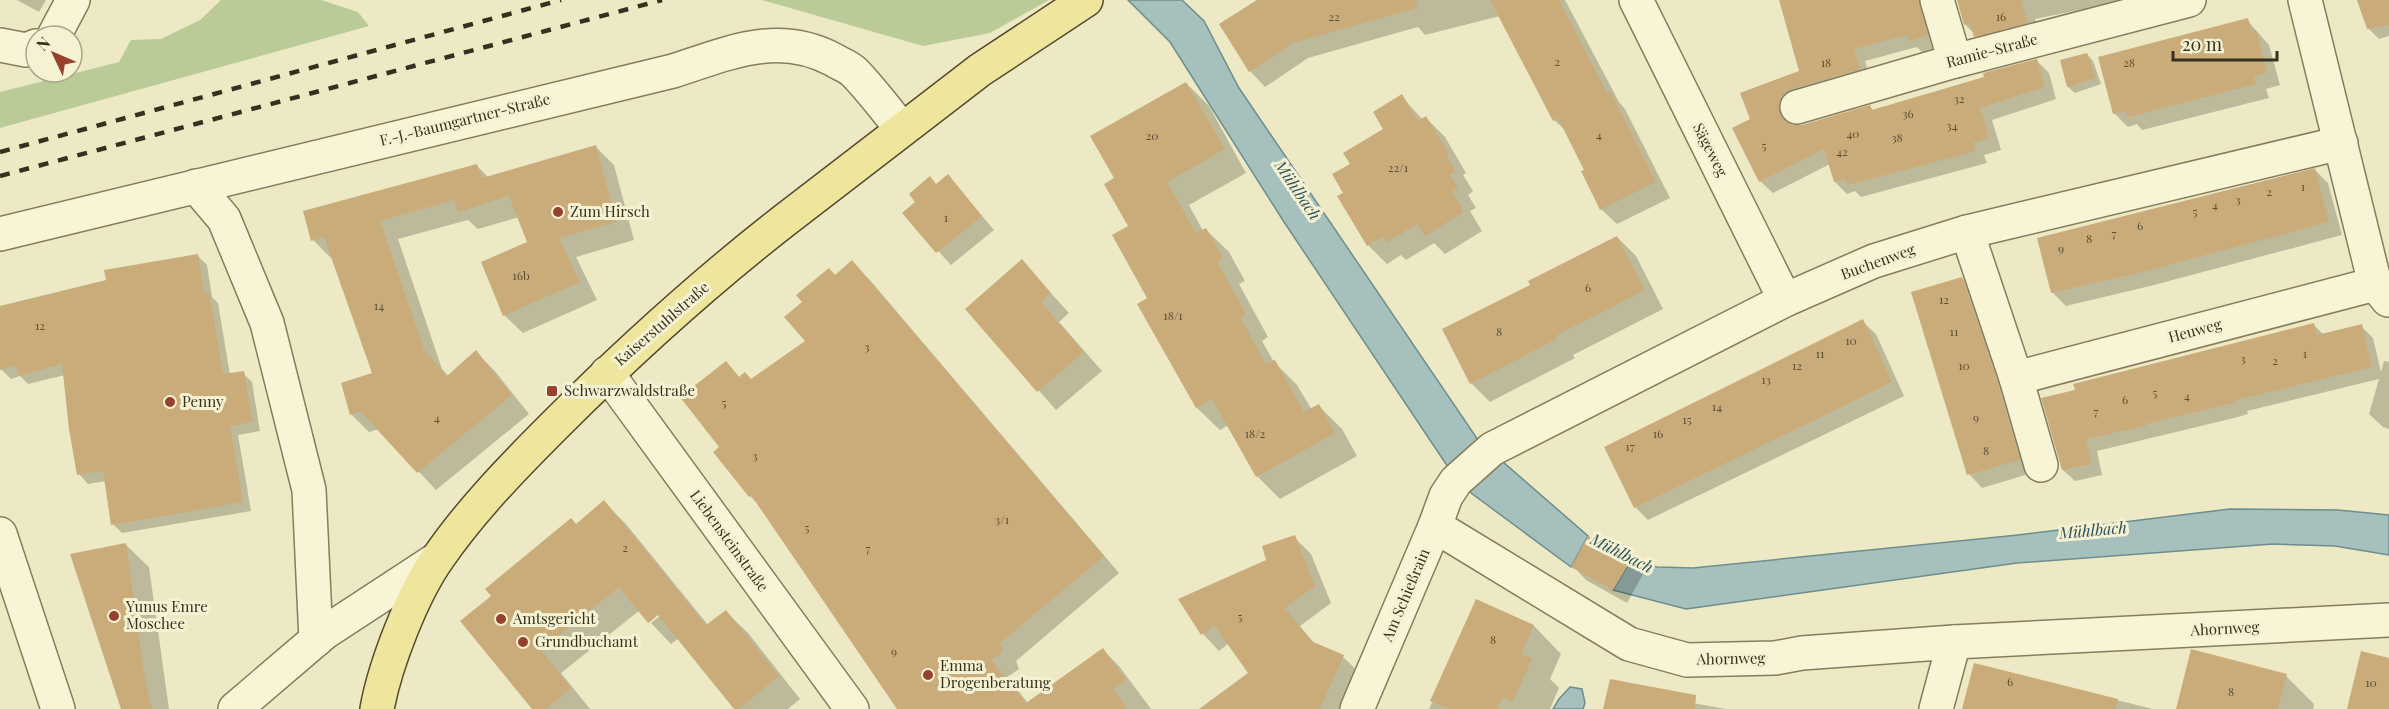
<svg xmlns="http://www.w3.org/2000/svg" width="2389" height="709" font-family="'Playfair Display',serif">
	<rect width="100%" height="100%" fill="#ede9c4"/>
	<g fill="#bbcb98">
		<path d="M 221,0 L 321,0 L 358,12 L 369,26 L 0,128 L 0,92 L 119,62 L 131,40 L 161,39 L 200,20 Z"/>
		<path d="M 762,0 L 1049,0 L 990,33 L 923,46 Z"/>
	</g>
	<g fill="#a6c0be" stroke="#6d8e8d" stroke-width="1.5">
		<path d="M 1128,0 L 1182,0 L 1204,21 L 1239,88 L 1478,440 L 1588,536 L 1571,567 L 1467,490 L 1446,464 L 1284,222 L 1170,42 Z"/>
		<path d="M 2230,509 L 2338,510 L 2389,515 L 2389,555 L 2335,546 L 2273,544 L 2017,563 L 1686,609 L 1613,590 L 1631,560 L 1657,567 L 1693,568 L 2018,535 Z"/>
		<path d="M 1570,687 L 1582,689 L 1585,703 L 1583,709 L 1553,709 L 1559,699 Z"/>
	</g>
	<g fill="#0003">
		<path d="M 17,0 L 46,0 L 39,12 Z"/>
		<path d="M 1260,0 L 1565,0 L 1619,102 L 1625,109 L 1670,198 L 1617,224 L 1601,209 L 1586,171 L 1566,131 L 1554,120 L 1500,16 L 1425,35 L 1418,27 L 1308,58 L 1265,87 L 1250,71 L 1221,24 Z"/>
		<path d="M 1781,0 L 1935,0 L 1939,47 L 1922,52 L 1917,47 L 1865,61 L 1871,81 L 1791,115 L 1791,126 L 1802,127 L 1870,107 L 1874,111 L 2037,61 L 2049,73 L 2056,99 L 1992,120 L 2001,150 L 1984,155 L 1987,163 L 1861,197 L 1855,191 L 1847,194 L 1835,182 L 1830,164 L 1773,193 L 1760,181 L 1752,120 L 1800,72 Z"/>
		<path d="M 1958,0 L 2129,0 L 2035,19 L 2039,35 L 1987,48 L 1965,24 Z"/>
		<path d="M 2364,0 L 2389,0 L 2389,36 L 2379,39 L 2368,28 Z"/>
		<path d="M 2247,20 L 2269,45 L 2280,85 L 2266,89 L 2269,98 L 2142,130 L 2137,124 L 2128,127 L 2114,113 Z"/>
		<path d="M 2087,54 L 2093,61 L 2101,84 L 2075,93 L 2068,87 L 2061,61 Z"/>
		<path d="M 1186,83 L 1209,106 L 1246,173 L 1189,205 L 1203,231 L 1206,230 L 1229,252 L 1245,281 L 1239,284 L 1268,337 L 1262,341 L 1274,362 L 1297,385 L 1312,410 L 1319,406 L 1342,429 L 1357,456 L 1280,499 L 1257,476 L 1228,425 L 1220,430 L 1197,408 L 1139,304 L 1149,298 L 1116,179 Z"/>
		<path d="M 1401,96 L 1423,120 L 1426,118 L 1445,137 L 1466,173 L 1463,175 L 1473,191 L 1468,195 L 1476,208 L 1470,211 L 1482,231 L 1445,254 L 1434,243 L 1406,260 L 1401,255 L 1387,264 L 1368,245 L 1345,193 L 1352,165 L 1385,129 Z"/>
		<path d="M 596,147 L 614,165 L 634,240 L 576,257 L 597,300 L 523,333 L 504,315 L 529,243 L 519,217 L 478,229 L 468,220 L 398,239 L 442,369 L 449,377 L 475,352 L 494,370 L 529,414 L 436,490 L 379,429 L 369,432 L 351,414 L 374,374 L 333,258 L 331,258 L 313,240 L 477,166 L 488,177 Z"/>
		<path d="M 2315,170 L 2328,183 L 2342,235 L 2150,286 L 2066,306 L 2052,292 Z"/>
		<path d="M 948,176 L 994,230 L 951,265 L 904,213 Z"/>
		<path d="M 1617,237 L 1636,256 L 1663,309 L 1573,355 L 1575,358 L 1490,402 L 1471,383 L 1532,286 Z"/>
		<path d="M 198,256 L 207,265 L 212,297 L 218,303 L 230,375 L 243,373 L 252,382 L 260,431 L 238,435 L 251,511 L 122,533 L 113,524 L 106,481 L 88,484 L 79,474 L 65,375 L 28,384 L 20,376 L 11,379 L 1,369 L 0,308 L 107,281 Z"/>
		<path d="M 1022,261 L 1069,313 L 1059,322 L 1102,371 L 1056,410 L 967,309 Z"/>
		<path d="M 852,263 L 869,279 L 1119,573 L 1016,661 L 1019,669 L 1007,677 L 1028,703 L 1102,649 L 1119,666 L 1151,709 L 899,709 L 764,510 L 750,496 L 721,448 L 726,363 L 740,378 L 751,380 L 807,342 L 835,277 Z"/>
		<path d="M 1962,278 L 1975,292 L 2032,473 L 1982,488 L 1969,474 Z"/>
		<path d="M 1862,321 L 1876,334 L 1904,396 L 1648,520 L 1635,507 Z"/>
		<path d="M 2313,324 L 2324,335 L 2361,326 L 2373,338 L 2381,372 L 2384,361 L 2389,362 L 2389,429 L 2383,427 L 2369,414 L 2379,379 L 2247,411 L 2248,414 L 2234,418 L 2097,451 L 2102,475 L 2075,481 L 2063,470 L 2043,399 Z"/>
		<path d="M 604,502 L 626,524 L 708,625 L 726,612 L 748,633 L 800,699 L 788,709 L 736,709 L 679,638 L 671,644 L 651,623 L 665,612 L 663,609 L 650,622 L 640,610 L 561,673 L 590,709 L 534,709 L 462,621 Z"/>
		<path d="M 1294,537 L 1311,554 L 1331,603 L 1300,626 L 1315,644 L 1343,657 L 1360,673 L 1344,709 L 1201,709 L 1250,673 L 1229,643 L 1219,651 L 1203,634 L 1180,600 L 1268,561 Z"/>
		<path d="M 126,545 L 149,567 L 169,709 L 123,709 Z"/>
		<path d="M 1630,561 L 1643,574 L 1627,603 L 1586,580 L 1573,566 Z"/>
		<path d="M 1477,601 L 1534,626 L 1561,654 L 1550,679 L 1559,688 L 1550,709 L 1429,709 Z"/>
		<path d="M 1975,665 L 2153,709 L 1964,709 Z"/>
		<path d="M 2286,676 L 2314,704 L 2313,709 L 2177,709 Z"/>
		<path d="M 1693,703 L 1726,709 L 1605,709 Z"/>
	</g>
	<g fill="#caac7b">
		<path d="M 1257,0 L 1416,0 L 1417,8 L 1293,43 L 1249,72 L 1219,24 Z"/>
		<path d="M 1490,0 L 1559,0 L 1607,93 L 1610,91 L 1656,182 L 1600,210 L 1581,171 L 1584,170 L 1558,118 L 1553,121 Z"/>
		<path d="M 1779,0 L 1919,0 L 1928,35 L 1908,41 L 1907,35 L 1854,49 L 1860,69 L 1792,89 L 1784,94 L 1779,102 L 1779,112 L 1784,120 L 1792,125 L 1802,125 L 1870,105 L 1872,110 L 1984,77 L 1983,73 L 2037,59 L 2045,87 L 1980,108 L 1989,138 L 1973,143 L 1976,151 L 1848,185 L 1845,179 L 1834,182 L 1824,149 L 1759,182 L 1732,128 L 1750,119 L 1740,93 L 1799,71 Z"/>
		<path d="M 1957,0 L 2021,0 L 2028,23 L 1974,37 L 1970,23 L 1964,25 Z"/>
		<path d="M 2357,0 L 2389,0 L 2389,25 L 2367,29 Z"/>
		<path d="M 2248,18 L 2252,32 L 2256,30 L 2267,72 L 2254,76 L 2256,84 L 2128,117 L 2126,111 L 2113,114 L 2098,57 Z"/>
		<path d="M 2087,53 L 2096,78 L 2067,87 L 2060,60 Z"/>
		<path d="M 1186,82 L 1225,149 L 1167,182 L 1196,233 L 1206,228 L 1223,258 L 1217,261 L 1246,314 L 1240,317 L 1266,364 L 1275,360 L 1304,412 L 1319,404 L 1335,433 L 1256,477 L 1212,399 L 1196,408 L 1137,304 L 1147,298 L 1112,235 L 1128,226 L 1104,184 L 1114,178 L 1090,136 Z"/>
		<path d="M 1402,94 L 1418,121 L 1426,116 L 1449,154 L 1446,155 L 1456,172 L 1450,175 L 1458,188 L 1452,192 L 1464,212 L 1425,236 L 1417,224 L 1386,243 L 1383,236 L 1367,246 L 1337,196 L 1343,193 L 1332,174 L 1350,164 L 1343,153 L 1383,129 L 1373,112 Z"/>
		<path d="M 596,145 L 616,222 L 559,238 L 580,282 L 503,316 L 481,262 L 527,242 L 509,196 L 458,212 L 454,200 L 380,221 L 424,349 L 447,376 L 476,350 L 512,395 L 417,473 L 360,411 L 350,415 L 341,383 L 372,373 L 324,237 L 311,241 L 303,211 L 477,164 L 482,178 Z"/>
		<path d="M 2315,168 L 2329,222 L 2138,273 L 2051,293 L 2037,238 Z"/>
		<path d="M 948,174 L 982,216 L 936,253 L 902,213 L 915,202 L 909,194 L 930,176 L 936,184 Z"/>
		<path d="M 1617,236 L 1645,290 L 1556,336 L 1557,339 L 1470,384 L 1442,329 L 1530,285 L 1528,281 Z"/>
		<path d="M 198,254 L 204,293 L 209,292 L 223,374 L 244,371 L 252,422 L 230,426 L 243,502 L 111,525 L 103,471 L 77,475 L 69,429 L 62,364 L 18,376 L 17,365 L 0,370 L 0,306 L 106,280 L 104,270 Z"/>
		<path d="M 1022,259 L 1051,293 L 1041,302 L 1084,352 L 1037,392 L 965,309 Z"/>
		<path d="M 852,260 L 1104,556 L 1000,643 L 1003,652 L 991,660 L 1026,703 L 1103,648 L 1126,680 L 1113,689 L 1127,709 L 897,709 L 751,495 L 749,497 L 713,452 L 719,447 L 680,397 L 726,361 L 739,377 L 745,372 L 751,379 L 805,341 L 784,317 L 802,302 L 796,295 L 829,268 L 835,275 Z"/>
		<path d="M 1962,277 L 1998,384 L 2020,460 L 1967,475 L 1911,292 Z"/>
		<path d="M 1863,319 L 1892,382 L 1634,508 L 1604,447 Z"/>
		<path d="M 2314,323 L 2317,335 L 2362,324 L 2372,367 L 2236,400 L 2237,402 L 2146,424 L 2146,426 L 2086,439 L 2091,464 L 2062,470 L 2041,398 L 2075,390 L 2073,384 Z"/>
		<path d="M 604,500 L 706,625 L 726,610 L 779,676 L 739,709 L 734,709 L 658,615 L 648,623 L 619,587 L 541,650 L 571,688 L 546,709 L 532,709 L 460,621 L 491,596 L 485,589 L 571,518 L 576,524 Z"/>
		<path d="M 1295,535 L 1315,586 L 1285,608 L 1311,641 L 1344,655 L 1320,709 L 1199,709 L 1248,673 L 1214,625 L 1201,635 L 1178,599 L 1266,560 L 1262,546 Z"/>
		<path d="M 1588,536 L 1631,560 L 1613,590 L 1571,567 Z"/>
		<path d="M 126,543 L 145,679 L 152,709 L 121,709 L 70,554 Z"/>
		<path d="M 1476,599 L 1534,625 L 1521,654 L 1532,659 L 1513,702 L 1503,697 L 1497,709 L 1449,709 L 1430,701 Z"/>
		<path d="M 2191,649 L 2287,674 L 2278,709 L 2176,709 Z"/>
		<path d="M 2361,651 L 2389,658 L 2389,709 L 2347,709 Z"/>
		<path d="M 1974,663 L 2118,699 L 2116,709 L 1962,709 Z"/>
		<path d="M 1610,679 L 1696,695 L 1695,709 L 1603,709 Z"/>
	</g>
	<g fill="none" stroke-linecap="round" stroke-linejoin="round">
		<g stroke="#877c5b" stroke-width="36">
			<g id="minor">
				<path d="M 1636,0 L 1785,300"/>
				<path d="M 1937,0 L 1955,61"/>
				<path d="M 2305,0 L 2375,284 L 2388,300"/>
				<path d="M 54,36 L 73,0"/>
				<path d="M 0,45 L 26,50 L 36,46"/>
				<path d="M 1797,107 L 1955,61 L 2189,0"/>
				<path d="M 196,186 L 224,219 L 267,323 L 309,490 L 316,640"/>
				<path d="M 1967,232 L 2016,378 L 2041,465"/>
				<path d="M 0,234 L 673,71 C 729,53 778,30 834,60 C 840,64 849,67 854,72 C 871,89 886,110 902,129"/>
				<path d="M 607,373 L 852,709"/>
				<path d="M 2016,378 L 2375,284"/>
				<path d="M 1435,526 L 1629,644 L 1687,660 L 1775,658 L 1802,653 L 1954,642 L 2389,620"/>
				<path d="M 0,534 L 58,709"/>
				<path d="M 235,709 L 324,633 L 437,559"/>
				<path d="M 1357,709 L 1435,526 L 1446,496 L 1456,481 L 1492,449 L 1785,300 L 1874,261 L 1967,232 L 2341,143"/>
				<path d="M 1936,709 L 1954,642"/>
			</g>
		</g>
		<g stroke="#55492f" stroke-width="36">
			<path id="major" d="M 377,709 C 385,665 412,595 438,558 C 471,510 513,467 555,425 C 627,353 704,283 785,220 L 980,70 L 1086,0"/>
		</g>
		<use href="#minor" stroke="#f8f5d7" stroke-width="33"/>
		<use href="#major" stroke="#efe69d" stroke-width="33"/>
		<g stroke="#38301f" stroke-width="4.5" stroke-dasharray="10 10" stroke-linecap="butt">
			<path d="M 0,152 L 561,0"/>
			<path d="M 0,176 L 662,0"/>
		</g>
	</g>
	<g fill="#95412d" stroke="#f5f2d4" stroke-width="2">
		<circle cx="558" cy="212" r="6"/>
		<rect x="546" y="385" width="12" height="12" rx="3"/>
		<circle cx="170" cy="402" r="6"/>
		<circle cx="114" cy="616" r="6"/>
		<circle cx="501" cy="619" r="6"/>
		<circle cx="523" cy="642" r="6"/>
		<circle cx="928" cy="675" r="6"/>
	</g>
	<g text-anchor="middle" stroke-width="6" stroke-linejoin="round" paint-order="stroke">
		<g font-size="12" fill="#5c4f36">
			<text x="1334" y="21">22</text>
			<text x="2001" y="21">16</text>
			<text x="1557" y="66">2</text>
			<text x="1826" y="67">18</text>
			<text x="2129" y="67">28</text>
			<text x="1959" y="103">32</text>
			<text x="1908" y="118">36</text>
			<text x="1952" y="130">34</text>
			<text x="1853" y="138">40</text>
			<text x="1599" y="139">4</text>
			<text x="1152" y="140">20</text>
			<text x="1897" y="142">38</text>
			<text x="1764" y="150">5</text>
			<text x="1842" y="156">42</text>
			<text x="1398" y="172">22/1</text>
			<text x="2303" y="191">1</text>
			<text x="2269" y="196">2</text>
			<text x="2238" y="204">3</text>
			<text x="2215" y="209">4</text>
			<text x="2195" y="216">5</text>
			<text x="946" y="222">1</text>
			<text x="2140" y="230">6</text>
			<text x="2114" y="238">7</text>
			<text x="2089" y="243">8</text>
			<text x="2061" y="253">9</text>
			<text x="521" y="280">16b</text>
			<text x="1588" y="292">6</text>
			<text x="1944" y="304">12</text>
			<text x="379" y="310">14</text>
			<text x="1173" y="320">18/1</text>
			<text x="40" y="330">12</text>
			<text x="1499" y="336">8</text>
			<text x="1954" y="336">11</text>
			<text x="1851" y="345">10</text>
			<text x="867" y="351">3</text>
			<text x="1820" y="358">11</text>
			<text x="2305" y="358">1</text>
			<text x="2243" y="363">3</text>
			<text x="2275" y="365">2</text>
			<text x="1797" y="370">12</text>
			<text x="1964" y="370">10</text>
			<text x="1766" y="384">13</text>
			<text x="2155" y="397">5</text>
			<text x="2187" y="400">4</text>
			<text x="2125" y="404">6</text>
			<text x="724" y="407">5</text>
			<text x="1717" y="411">14</text>
			<text x="2096" y="416">7</text>
			<text x="437" y="422">4</text>
			<text x="1976" y="422">9</text>
			<text x="1687" y="424">15</text>
			<text x="1255" y="438">18/2</text>
			<text x="1658" y="438">16</text>
			<text x="1630" y="451">17</text>
			<text x="1986" y="455">8</text>
			<text x="755" y="460">3</text>
			<text x="1002" y="524">3/1</text>
			<text x="807" y="532">5</text>
			<text x="625" y="552">2</text>
			<text x="868" y="553">7</text>
			<text x="1240" y="621">5</text>
			<text x="1493" y="644">8</text>
			<text x="894" y="656">9</text>
			<text x="2010" y="686">6</text>
			<text x="2371" y="687">10</text>
			<text x="2231" y="696">8</text>
		</g>
		<g font-size="15" fill="#38301f" stroke="#f5f2d4">
			<text transform="translate(1992 51) rotate(-15)" y="5">Ramie-Straße</text>
			<text transform="translate(465 120) rotate(-14)" y="5">F.-J.-Baumgartner-Straße</text>
			<text transform="translate(1710 150) rotate(63)" y="5">Sägeweg</text>
			<text transform="translate(1878 262) rotate(-20)" y="5">Buchenweg</text>
			<text transform="translate(662 324) rotate(-41)" y="5">Kaiserstuhlstraße</text>
			<text transform="translate(2195 331) rotate(-15)" y="5">Heuweg</text>
			<text transform="translate(729 541) rotate(54)" y="5">Liebensteinstraße</text>
			<text transform="translate(1406 595) rotate(-67)" y="5">Am Schießrain</text>
			<text transform="translate(2225 629) rotate(-3)" y="5">Ahornweg</text>
			<text transform="translate(1731 659) rotate(-1)" y="5">Ahornweg</text>
		</g>
		<g font-size="15" fill="#38301f" stroke="#f5f2d4" text-anchor="start">
			<text x="570" y="217">Zum Hirsch</text>
			<text x="564" y="396">Schwarzwaldstraße</text>
			<text x="182" y="407">Penny</text>
			<text x="126" y="612">Yunus Emre<tspan x="126" dy="17">Moschee</tspan></text>
			<text x="513" y="624">Amtsgericht</text>
			<text x="535" y="647">Grundbuchamt</text>
			<text x="940" y="671">Emma<tspan x="940" dy="17">Drogenberatung</tspan></text>
		</g>
		<g font-size="16" font-style="italic" fill="#2e5157" stroke="#f5f2d4">
			<text transform="translate(1298 190) rotate(56)" y="6">Mühlbach</text>
			<text transform="translate(2093 530) rotate(-5)" y="6">Mühlbach</text>
			<text transform="translate(1622 553) rotate(27)" y="6">Mühlbach</text>
		</g>
	</g>
	<g transform="translate(54 54) rotate(314)"><circle r="28" fill="#f5f2d4" stroke="#a9a48c" stroke-width="1.5"/>
	<path d="M0-4.5L10 22L0 15L-10 22Z" fill="#95412d"/>
	<text y="-9" font-size="16" font-weight="bold" text-anchor="middle" fill="#38301f">N</text>
	</g>
	<path d="M2173 51v9h104v-9" fill="none" stroke="#38301f" stroke-width="3"/>
	<text x="2182" y="51" font-size="18" fill="#38301f" stroke="#f5f2d4" stroke-width="4.5" paint-order="stroke">20 m</text>
</svg>
